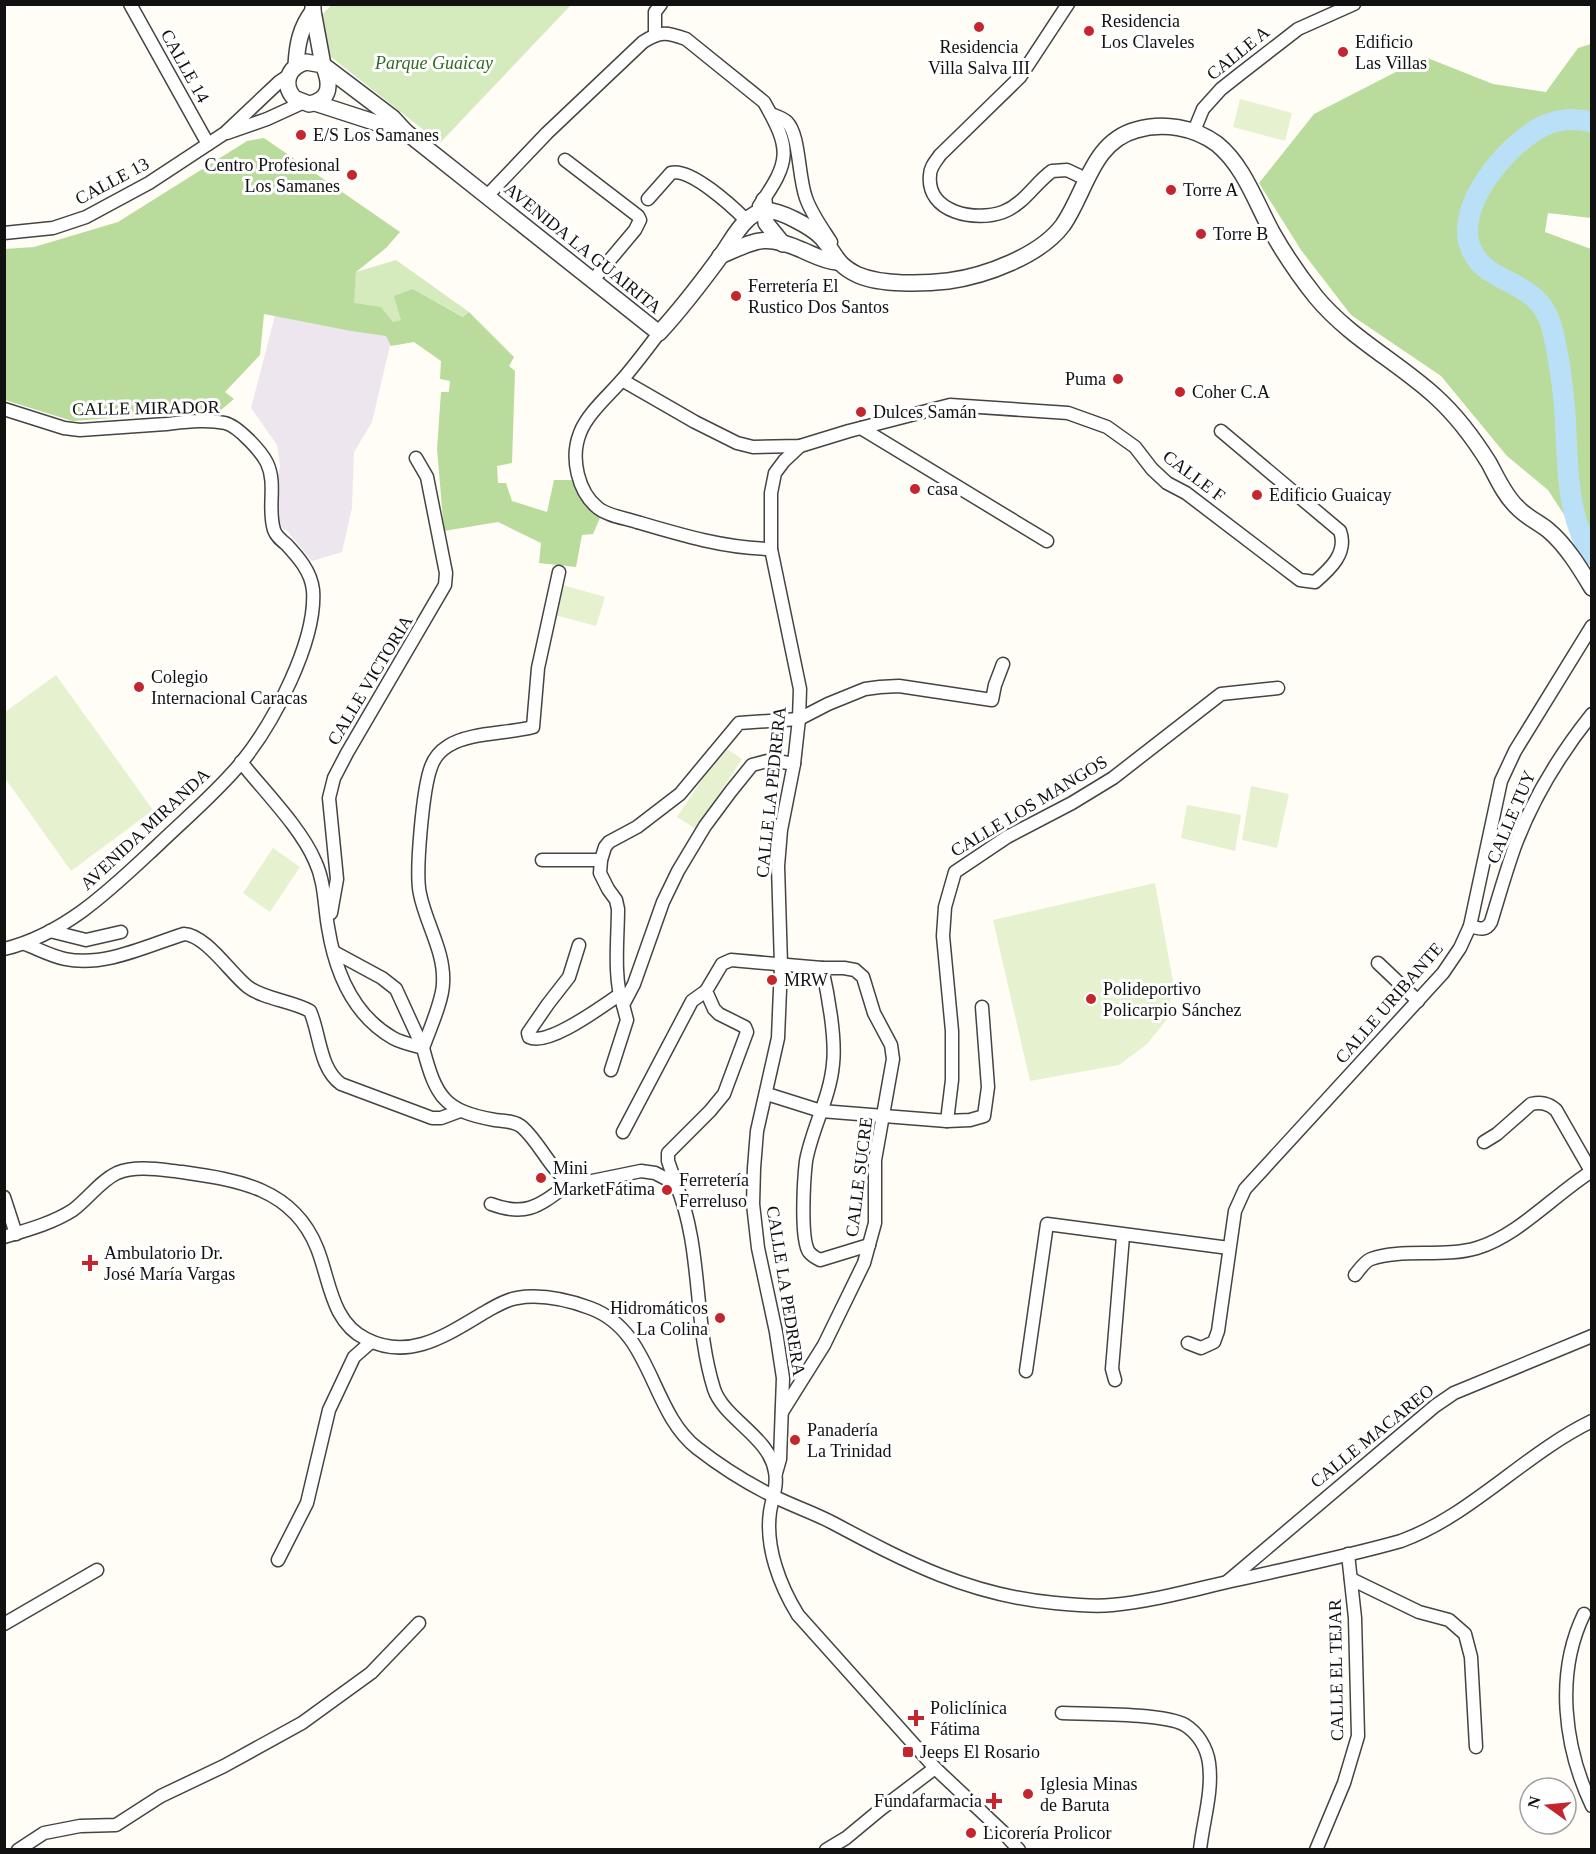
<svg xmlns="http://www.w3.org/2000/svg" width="1596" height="1854" font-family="'Times New Roman',serif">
	<rect width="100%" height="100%" fill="#fffdf5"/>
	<path fill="#eee6ef" d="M 280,296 L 296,303 L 399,307 L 372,422 L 354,452 L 352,508 L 342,552 L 312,561 L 288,532 L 278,525 L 275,492 L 280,466 L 277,445 L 251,408 Z"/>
	<g fill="#d5ebbd">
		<path d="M 332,4 L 571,5 L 440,143 L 326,53 L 322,15 Z"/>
		<path d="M 396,260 L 469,312 L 464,317 L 413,289 L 401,320 L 393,323 L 353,303 L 356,272 Z"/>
	</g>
	<g fill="#b9dc9c">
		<path d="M 1591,44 L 1591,218 L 1548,213 L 1545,232 L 1591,249 L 1591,556 L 1548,490 L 1507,456 L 1441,376 L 1351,315 L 1301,250 L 1259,183 L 1314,114 L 1425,57 L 1493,84 L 1546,92 L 1578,48 Z"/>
		<path d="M 264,138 L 400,232 L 386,248 L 356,272 L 354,303 L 381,307 L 393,322 L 401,320 L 394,296 L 413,289 L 463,317 L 469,312 L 514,357 L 509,366 L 515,371 L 512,463 L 497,466 L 498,483 L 506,483 L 512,501 L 547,512 L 554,480 L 577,480 L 582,495 L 600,518 L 593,534 L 582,535 L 576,567 L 539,563 L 541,543 L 498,522 L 444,531 L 437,449 L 441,392 L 449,392 L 450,381 L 440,379 L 441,361 L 414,342 L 391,346 L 386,336 L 351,331 L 264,314 L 260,355 L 225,392 L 234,399 L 221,410 L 72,421 L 5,400 L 4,249 L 34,247 L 118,222 L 247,141 Z"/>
	</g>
	<g fill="#e6f2cf">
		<path d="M 1240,99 L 1292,113 L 1285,141 L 1233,127 Z"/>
		<path d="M 563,585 L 605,597 L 596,626 L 555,615 Z"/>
		<path d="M 56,675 L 153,810 L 71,871 L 5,778 L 5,712 Z"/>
		<path d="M 724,747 L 742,759 L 696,829 L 677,817 Z"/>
		<path d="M 1251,786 L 1289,794 L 1277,848 L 1242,840 Z"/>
		<path d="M 1187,805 L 1241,815 L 1235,851 L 1181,838 Z"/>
		<path d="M 273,848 L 300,867 L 270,912 L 243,893 Z"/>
		<path d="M 1155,883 L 1173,981 L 1168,1018 L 1147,1044 L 1119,1065 L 1030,1081 L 993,920 Z"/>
	</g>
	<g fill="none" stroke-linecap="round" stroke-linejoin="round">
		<path stroke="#b9e0f7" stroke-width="21" d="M 1592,122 C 1576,118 1558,119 1543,126 C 1507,144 1451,209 1472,251 C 1490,288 1541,277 1553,332 C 1559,358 1563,386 1565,413 C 1568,460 1565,514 1592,555"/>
		<g stroke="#444" stroke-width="15">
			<g id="minor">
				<path d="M 130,4 L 208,144"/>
				<path d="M 1068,4 L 1020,77 L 940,155 C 936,161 930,167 930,175 C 926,213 976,222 1003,212 C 1024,204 1035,183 1052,171 L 1067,170 L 1086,179"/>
				<path d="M 655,34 L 655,12 L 661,4"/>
				<path d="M 771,114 C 776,116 783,118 787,122 C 800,135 798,177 806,198 C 811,213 822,228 831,242"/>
				<path d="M 1194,131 L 1203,109 L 1221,89 L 1240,74 L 1298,29 L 1354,4"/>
				<path d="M 227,133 L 267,119 L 302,103"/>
				<path d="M 565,160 L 638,216 L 640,220 L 635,230 L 593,280"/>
				<path d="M 487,196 L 547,133 L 643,42 C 660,31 667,32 686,39 L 764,102 C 791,149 791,161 759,206"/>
				<path d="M 648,199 L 671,173 C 690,167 733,207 746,220"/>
				<path d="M 4,233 L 53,228 L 86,217 L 149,183 L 225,133 L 279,82 L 288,76"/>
				<path d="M 659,333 C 647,349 635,365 622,380 C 609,395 587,414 580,433 C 570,458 578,492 598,508 C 608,516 625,518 637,522 C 681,535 724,548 771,549"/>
				<path d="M 622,380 L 695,422 L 737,443 L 753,447 L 800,446 L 849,431 L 950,405 L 1068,413 L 1107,427 L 1135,447 L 1152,469 L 1167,483 L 1186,493 L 1300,580 L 1315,582 C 1330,569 1348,553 1340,531 L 1221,431"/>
				<path d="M 4,409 L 64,428 L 80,430 C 109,428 137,426 166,424 C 185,422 206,419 225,423 C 238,426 261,451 267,463 C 277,484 267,508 274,530 C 276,536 281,540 286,544 C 298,557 311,571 313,590 C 317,641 273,724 241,763 C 216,793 185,819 157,846 C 112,888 66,934 4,949"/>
				<path d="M 861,428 L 1047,541"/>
				<path d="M 241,762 C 264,791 301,828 315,861 C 325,882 324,904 328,927 C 335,971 353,1015 393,1038 C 402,1043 413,1045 423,1048 C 436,1097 444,1111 495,1120 C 504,1121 515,1121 522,1127 C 540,1143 549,1168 570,1183 L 592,1181 L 641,1171 L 655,1173 L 676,1184 C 703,1248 693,1322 714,1389 C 724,1419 770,1437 775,1472 C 778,1486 772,1498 770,1512 C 765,1547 780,1586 798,1615 L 935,1768 L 1003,1832 L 1019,1850"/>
				<path d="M 542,860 L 601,860"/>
				<path d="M 331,913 L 337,879 L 329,798 L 334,778 L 347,753 L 445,585 L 446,573 L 427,477 L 416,458"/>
				<path d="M 1470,926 C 1480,929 1486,931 1491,922 C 1499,896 1506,871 1515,846 C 1533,798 1560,754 1592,714"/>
				<path d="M 50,931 L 86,940 L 121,932"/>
				<path d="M 25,944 C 38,949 51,956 65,959 C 105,967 146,946 184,934 C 206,935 231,974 248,987 C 264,999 292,1001 310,1011 C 320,1033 319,1068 341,1084 L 432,1118 L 441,1118 L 460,1111"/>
				<path d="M 579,945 L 569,977 L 548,1004 L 528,1033 L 529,1037 C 548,1047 601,1007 619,995"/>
				<path d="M 334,952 L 382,978 L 396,989 L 423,1048"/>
				<path d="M 1378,963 L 1418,1001"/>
				<path d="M 822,968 C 828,994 836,1038 833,1064 C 830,1098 812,1128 806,1161 C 804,1178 800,1239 809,1252 C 812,1256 816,1258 820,1260 L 869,1245"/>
				<path d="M 623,1005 C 613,978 618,938 618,909 L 616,900 L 608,889 L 600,873 L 601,860 L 605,847 L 609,842 L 637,827 L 680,794 L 739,723 L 799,719 L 828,704 L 865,689 L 880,687 L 899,686 L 992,700 L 995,685 L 1003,664"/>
				<path d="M 423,1048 C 429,1031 443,1000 443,983 C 445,952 426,924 420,894 C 415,873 423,788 431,767 C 434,758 440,751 448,746 C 470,732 507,734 533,727 L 538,668 L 559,572"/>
				<path d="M 611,1070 L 627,1020 L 623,1005 L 634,984 L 663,902 L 678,871 L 705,826 L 731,791 L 752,765 L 771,760 L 794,764"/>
				<path d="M 767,1094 L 821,1111 L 947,1121 L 952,1080 L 952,1031 L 943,936 L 945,907 L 955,872 L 1007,837 L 1072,803 L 1113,778 L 1221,694 L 1278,688"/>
				<path d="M 947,1121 L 970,1120 L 984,1116 L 988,1087 L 982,1007"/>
				<path d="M 623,1132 L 692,1001 L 706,991"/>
				<path d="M 1484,1142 L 1497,1134 L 1531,1104 C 1541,1102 1548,1103 1556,1110 L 1591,1171"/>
				<path d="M 676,1184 L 668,1161 L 668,1153 L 710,1111 L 724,1094 L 747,1032 L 745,1027 L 719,1014 L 714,1009 L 706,991 L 722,964 L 731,960 L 822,968 L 844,968 L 855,970 L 863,977 L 874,1013 L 891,1045 L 893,1059 L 875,1160 L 875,1223 L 864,1263 L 824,1345 L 782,1412"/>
				<path d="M 4,1197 L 16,1234"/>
				<path d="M 491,1204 C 528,1218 541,1204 570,1183"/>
				<path d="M 4,1237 C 27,1230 53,1223 73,1210 C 88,1199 100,1181 117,1173 C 136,1165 162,1170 182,1172 C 238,1180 293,1188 317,1248 C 330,1280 331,1322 366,1339 C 411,1362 449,1333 487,1311 C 496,1306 507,1299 517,1298 C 540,1294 568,1300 590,1308 C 653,1331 649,1410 697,1448 C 720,1466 747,1483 773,1496 C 793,1506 814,1513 833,1523 C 908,1563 969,1595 1055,1603 C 1075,1605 1093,1607 1112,1605 C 1156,1601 1198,1588 1241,1579 C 1294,1567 1348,1556 1401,1541 C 1472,1515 1524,1454 1592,1421"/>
				<path d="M 1355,1275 C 1359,1270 1365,1261 1371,1259 C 1402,1248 1443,1258 1477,1248 C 1519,1235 1554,1195 1592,1171"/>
				<path d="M 1188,1343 L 1201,1348 L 1214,1342 L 1218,1331 L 1235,1211 L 1245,1189 L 1443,973 L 1460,948 L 1470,926 L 1501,781 L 1515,751 L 1592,626"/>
				<path d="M 1026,1371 L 1047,1224 L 1229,1248"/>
				<path d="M 1115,1380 L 1112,1369 L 1123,1236"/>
				<path d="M 776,1473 L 780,1459 L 783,1378 L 776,1332 L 758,1248 L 753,1204 L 754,1168 L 757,1131 L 778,1038 L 781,965 L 778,866 L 781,830 L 794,764 L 799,719 L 800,689 L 771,549 L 771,493 L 775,473 L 784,461 L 800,446"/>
				<path d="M 278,1560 L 307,1503 L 329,1410 L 354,1357 L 371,1342"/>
				<path d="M 1351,1579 L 1419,1612 L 1449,1620 L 1465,1634 L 1471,1657 L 1476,1747"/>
				<path d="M 1228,1581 L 1435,1406 L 1454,1393 L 1592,1336"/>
				<path d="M 1584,1614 C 1555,1674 1564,1747 1592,1806"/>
				<path d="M 4,1624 L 97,1570"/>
				<path d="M 1062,1713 C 1088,1714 1165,1713 1185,1725 C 1198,1733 1207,1748 1209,1763 C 1213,1792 1203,1821 1200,1850"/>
				<path d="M 18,1850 L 44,1833 L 80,1826 L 116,1825 L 161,1796 L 224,1766 L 302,1723 L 371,1673 L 419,1623"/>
				<path d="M 826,1850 L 846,1838 L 881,1809 L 935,1768"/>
				<path d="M 1316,1850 L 1344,1783 L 1358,1736 L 1355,1618 L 1348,1554"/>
			</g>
		</g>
		<g stroke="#444" stroke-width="18">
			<g id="tertiary">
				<path d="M 313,4 L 313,11 L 323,65 L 393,118 L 406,132 L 659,333 C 681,309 701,283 720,257 C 729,245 736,230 747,220 C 751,216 759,211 764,211 C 778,208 813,228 822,238 C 837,255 835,264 858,275 C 881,285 923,284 948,281 C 985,276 1040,256 1063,225 C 1086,192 1092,142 1136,130 C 1163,122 1194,127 1217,144 C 1244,166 1256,203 1272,232 C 1285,255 1300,277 1316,297 C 1350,338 1398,362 1436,397 C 1457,416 1474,439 1489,463 C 1497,478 1505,496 1517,507 C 1526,517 1538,522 1548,530 C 1566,545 1580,568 1592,588"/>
				<path d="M 306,62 L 323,65 C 331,83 332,100 309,104 L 294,98 C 282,84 288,67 306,62 Z"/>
				<path d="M 296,66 C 297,45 300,28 313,11"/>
				<path d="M 315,103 L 380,124 L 396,131 L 406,132"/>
				<path d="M 764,200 L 766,223 L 783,244"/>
				<path d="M 720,256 C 755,241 764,233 802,250 C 814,255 824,261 837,262"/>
			</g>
		</g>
		<use href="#minor" stroke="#fff" stroke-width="12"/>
		<use href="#tertiary" stroke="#fff" stroke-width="15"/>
	</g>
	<g fill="#c4262e" stroke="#fff" stroke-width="2">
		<circle cx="979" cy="27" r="6"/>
		<circle cx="1089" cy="31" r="6"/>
		<circle cx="1343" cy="52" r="6"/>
		<circle cx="301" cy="135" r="6"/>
		<circle cx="352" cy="175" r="6"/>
		<circle cx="1171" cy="190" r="6"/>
		<circle cx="1201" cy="234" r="6"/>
		<circle cx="736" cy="296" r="6"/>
		<circle cx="1118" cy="379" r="6"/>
		<circle cx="1180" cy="392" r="6"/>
		<circle cx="861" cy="412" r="6"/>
		<circle cx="915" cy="489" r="6"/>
		<circle cx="1257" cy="495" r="6"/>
		<circle cx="139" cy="687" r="6"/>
		<circle cx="772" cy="980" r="6"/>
		<circle cx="1091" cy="999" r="6"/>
		<circle cx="541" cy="1178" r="6"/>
		<circle cx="667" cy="1190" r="6"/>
		<path d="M87 1254h6v6h6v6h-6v6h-6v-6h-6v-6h6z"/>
		<circle cx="720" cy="1318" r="6"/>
		<circle cx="795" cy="1440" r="6"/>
		<path d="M913 1709h6v6h6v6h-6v6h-6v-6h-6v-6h6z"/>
		<rect x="902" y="1746" width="12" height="12" rx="3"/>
		<circle cx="1028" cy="1794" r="6"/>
		<path d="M991 1792h6v6h6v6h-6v6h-6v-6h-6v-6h6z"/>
		<circle cx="971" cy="1833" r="6"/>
	</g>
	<g text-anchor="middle" stroke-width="6" stroke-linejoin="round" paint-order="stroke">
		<g font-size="18" fill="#111" stroke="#fff" text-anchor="start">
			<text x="1101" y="27">Residencia<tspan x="1101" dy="21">Los Claveles</tspan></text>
			<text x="1355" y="48">Edificio<tspan x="1355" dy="21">Las Villas</tspan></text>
			<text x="979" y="53" text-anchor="middle">Residencia<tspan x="979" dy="21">Villa Salva III</tspan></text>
			<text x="313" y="141">E/S Los Samanes</text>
			<text x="340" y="171" text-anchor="end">Centro Profesional<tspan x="340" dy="21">Los Samanes</tspan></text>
			<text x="1183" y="196">Torre A</text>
			<text x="1213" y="240">Torre B</text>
			<text x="748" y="292">Ferretería El<tspan x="748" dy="21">Rustico Dos Santos</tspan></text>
			<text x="1106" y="385" text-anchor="end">Puma</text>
			<text x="1192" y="398">Coher C.A</text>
			<text x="873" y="418">Dulces Samán</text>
			<text x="927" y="495">casa</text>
			<text x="1269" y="501">Edificio Guaicay</text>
			<text x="151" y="683">Colegio<tspan x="151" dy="21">Internacional Caracas</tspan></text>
			<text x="784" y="986">MRW</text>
			<text x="1103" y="995">Polideportivo<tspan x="1103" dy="21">Policarpio Sánchez</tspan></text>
			<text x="553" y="1174">Mini<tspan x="553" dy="21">MarketFátima</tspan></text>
			<text x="679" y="1186">Ferretería<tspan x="679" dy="21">Ferreluso</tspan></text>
			<text x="104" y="1259">Ambulatorio Dr.<tspan x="104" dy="21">José María Vargas</tspan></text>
			<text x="708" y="1314" text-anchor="end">Hidromáticos<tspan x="708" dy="21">La Colina</tspan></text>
			<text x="807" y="1436">Panadería<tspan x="807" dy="21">La Trinidad</tspan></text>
			<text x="930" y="1714">Policlínica<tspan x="930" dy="21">Fátima</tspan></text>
			<text x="920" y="1758">Jeeps El Rosario</text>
			<text x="1040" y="1790">Iglesia Minas<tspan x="1040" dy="21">de Baruta</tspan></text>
			<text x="982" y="1807" text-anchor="end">Fundafarmacia</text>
			<text x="983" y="1839">Licorería Prolicor</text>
		</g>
		<g font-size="18" fill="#111" stroke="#fff">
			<text transform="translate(1238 53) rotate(-39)" y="6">CALLE A</text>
			<text transform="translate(185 66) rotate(61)" y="6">CALLE 14</text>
			<text transform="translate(112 181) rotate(-28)" y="6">CALLE 13</text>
			<text transform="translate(583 248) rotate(39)" y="6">AVENIDA LA GUAIRITA</text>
			<text transform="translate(146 408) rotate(-1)" y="6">CALLE MIRADOR</text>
			<text transform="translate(1194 476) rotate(37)" y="6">CALLE F</text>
			<text transform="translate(370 680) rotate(-59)" y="6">CALLE VICTORIA</text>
			<text transform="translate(771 792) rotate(-84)" y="6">CALLE LA PEDRERA</text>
			<text transform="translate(1029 806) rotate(-31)" y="6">CALLE LOS MANGOS</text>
			<text transform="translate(1511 817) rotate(-67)" y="6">CALLE TUY</text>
			<text transform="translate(145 829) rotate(-43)" y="6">AVENIDA MIRANDA</text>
			<text transform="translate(1389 1003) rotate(-49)" y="6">CALLE URIBANTE</text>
			<text transform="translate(859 1177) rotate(-83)" y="6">CALLE SUCRE</text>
			<text transform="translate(786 1291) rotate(81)" y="6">CALLE LA PEDRERA</text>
			<text transform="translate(1372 1436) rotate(-39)" y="6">CALLE MACAREO</text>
			<text transform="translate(1336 1670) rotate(-91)" y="6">CALLE EL TEJAR</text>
		</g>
		<g font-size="18" font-style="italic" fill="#2f6b1f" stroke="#fff">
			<text x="434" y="69">Parque Guaicay</text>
		</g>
	</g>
	<rect width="1596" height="1854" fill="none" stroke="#111111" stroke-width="12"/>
	<g transform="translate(1548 1806) rotate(285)"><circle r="28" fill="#ffffff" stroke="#a0a0a0" stroke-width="1.5"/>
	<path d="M0-4.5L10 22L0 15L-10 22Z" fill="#c4262e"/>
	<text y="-9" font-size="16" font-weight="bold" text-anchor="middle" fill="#111111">N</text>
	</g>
</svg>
